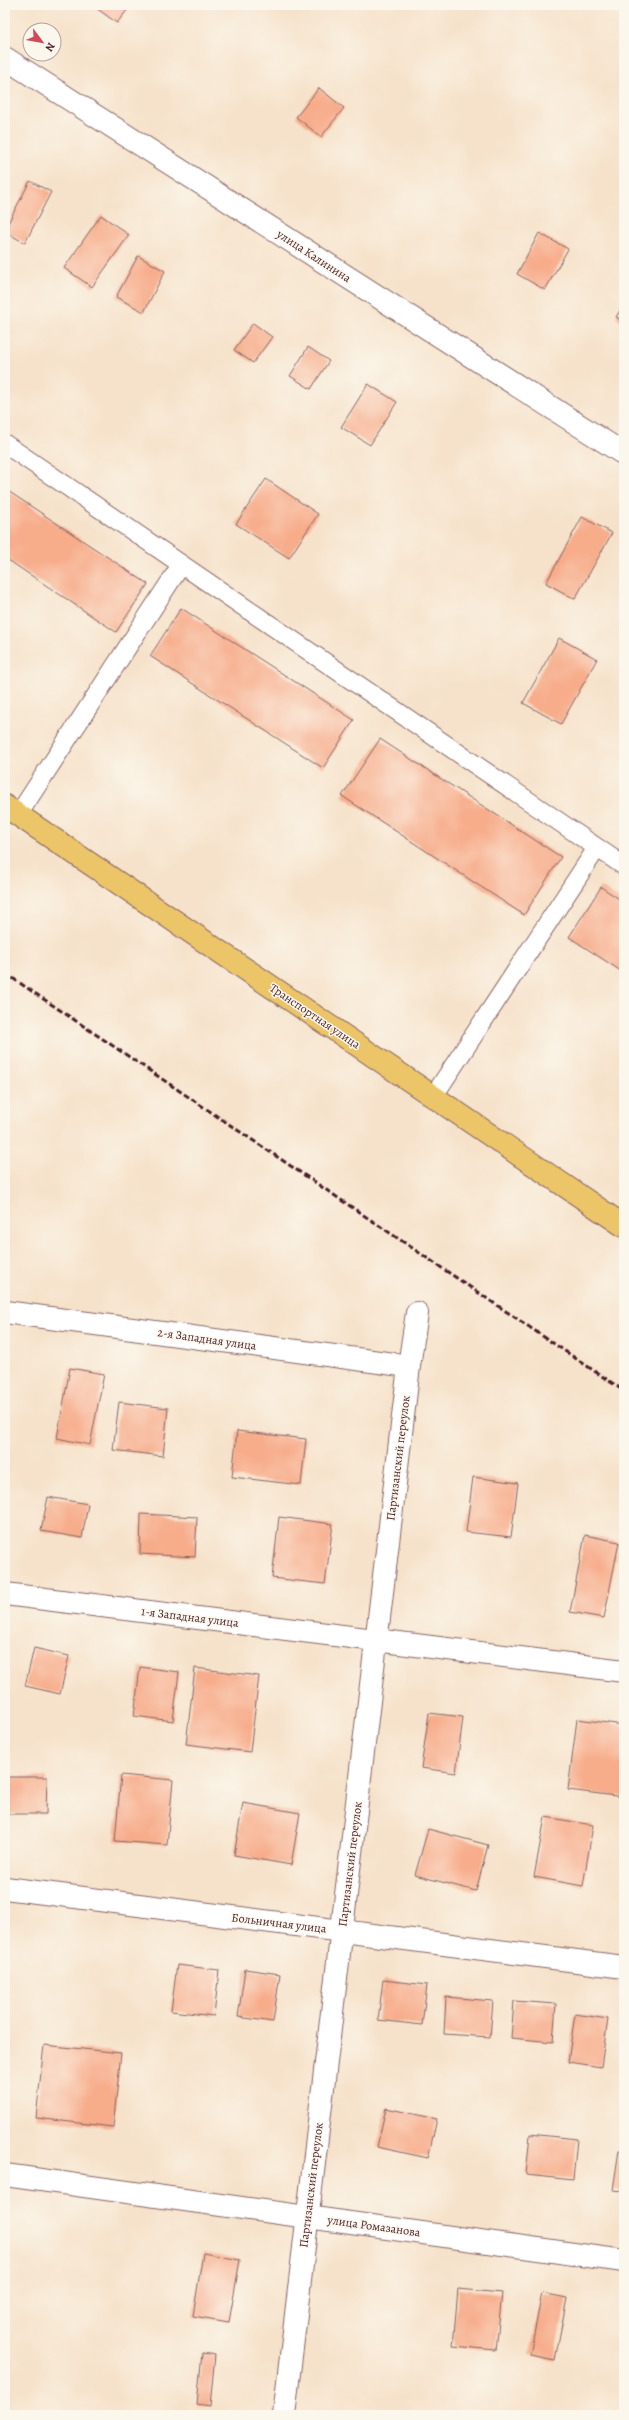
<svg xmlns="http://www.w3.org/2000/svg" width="629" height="2420" font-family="Alegreya,serif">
	<rect width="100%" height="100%" fill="#fbf7ec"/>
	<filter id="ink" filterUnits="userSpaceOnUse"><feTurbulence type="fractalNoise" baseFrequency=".025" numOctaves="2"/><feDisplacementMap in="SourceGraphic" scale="8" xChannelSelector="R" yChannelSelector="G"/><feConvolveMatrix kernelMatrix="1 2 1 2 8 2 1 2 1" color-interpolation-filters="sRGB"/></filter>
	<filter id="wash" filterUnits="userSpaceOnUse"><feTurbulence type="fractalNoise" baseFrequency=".012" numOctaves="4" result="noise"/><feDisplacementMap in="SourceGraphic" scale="16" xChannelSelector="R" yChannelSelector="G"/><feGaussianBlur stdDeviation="0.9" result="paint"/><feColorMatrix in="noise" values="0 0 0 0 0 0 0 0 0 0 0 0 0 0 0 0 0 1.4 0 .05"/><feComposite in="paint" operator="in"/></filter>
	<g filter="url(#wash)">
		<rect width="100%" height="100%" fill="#f6e2ca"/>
		<g id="blocks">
			<g fill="#f7ac8a">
				<path d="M 92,5 L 131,5 L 117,23 Z"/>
				<path d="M 319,88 L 344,108 L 321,137 L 296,117 Z"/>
				<path d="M 5,162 L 9,165 L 5,171 Z"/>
				<path d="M 30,181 L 51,192 L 25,243 L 5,232 L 5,229 Z"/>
				<path d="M 101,215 L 129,235 L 92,287 L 64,268 Z"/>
				<path d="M 539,233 L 568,249 L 545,290 L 517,274 Z"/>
				<path d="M 138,256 L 165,271 L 144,312 L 116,297 Z"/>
				<path d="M 624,304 L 624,322 L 616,317 Z"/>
				<path d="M 253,323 L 272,337 L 253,363 L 234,350 Z"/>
				<path d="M 308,347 L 329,361 L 311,389 L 290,376 Z"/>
				<path d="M 368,384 L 397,402 L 370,445 L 341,427 Z"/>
				<path d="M 266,479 L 318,514 L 289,558 L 236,524 Z"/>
				<path d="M 5,489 L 148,584 L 116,632 L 5,558 Z"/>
				<path d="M 582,517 L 612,533 L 575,599 L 546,583 Z"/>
				<path d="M 181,608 L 354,720 L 323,768 L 150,656 Z"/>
				<path d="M 559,638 L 597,659 L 561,724 L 523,703 Z"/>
				<path d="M 380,739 L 561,857 L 524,915 L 342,796 Z"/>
				<path d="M 601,887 L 624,902 L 624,973 L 569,937 Z"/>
				<path d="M 70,1368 L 104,1374 L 90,1445 L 57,1438 Z"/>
				<path d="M 119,1402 L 168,1408 L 163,1456 L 113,1450 Z"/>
				<path d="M 237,1431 L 306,1439 L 301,1485 L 232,1477 Z"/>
				<path d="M 473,1477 L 518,1483 L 511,1537 L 466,1532 Z"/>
				<path d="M 48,1497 L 88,1504 L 82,1538 L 41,1531 Z"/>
				<path d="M 141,1514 L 197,1517 L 195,1557 L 140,1554 Z"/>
				<path d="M 279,1517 L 333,1524 L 325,1584 L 272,1578 Z"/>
				<path d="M 585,1535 L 619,1542 L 604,1618 L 570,1612 Z"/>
				<path d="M 34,1648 L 69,1656 L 60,1694 L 25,1686 Z"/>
				<path d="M 140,1667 L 179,1672 L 173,1721 L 134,1716 Z"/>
				<path d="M 195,1668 L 259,1676 L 250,1752 L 186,1744 Z"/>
				<path d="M 429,1713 L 463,1717 L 456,1773 L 421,1768 Z"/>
				<path d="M 577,1719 L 624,1725 L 624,1797 L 568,1790 Z"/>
				<path d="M 121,1775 L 173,1780 L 167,1845 L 115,1841 Z"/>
				<path d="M 5,1777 L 47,1777 L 46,1814 L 5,1814 Z"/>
				<path d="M 243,1803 L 300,1813 L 291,1865 L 234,1855 Z"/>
				<path d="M 545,1817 L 593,1825 L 583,1886 L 534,1877 Z"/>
				<path d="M 428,1829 L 488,1845 L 476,1891 L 415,1875 Z"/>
				<path d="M 177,1965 L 219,1970 L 214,2016 L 171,2011 Z"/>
				<path d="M 245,1969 L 280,1974 L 273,2022 L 238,2017 Z"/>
				<path d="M 383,1980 L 427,1985 L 422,2025 L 378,2020 Z"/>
				<path d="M 446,1997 L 493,2001 L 490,2037 L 444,2034 Z"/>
				<path d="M 514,2001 L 556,2004 L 553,2042 L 511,2038 Z"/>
				<path d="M 575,2014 L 608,2019 L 601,2067 L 568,2062 Z"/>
				<path d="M 44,2045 L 121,2053 L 113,2127 L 36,2118 Z"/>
				<path d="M 386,2108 L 437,2119 L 428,2158 L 377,2147 Z"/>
				<path d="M 530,2134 L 577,2139 L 573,2180 L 526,2175 Z"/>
				<path d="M 619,2150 L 624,2150 L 624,2191 L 613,2190 Z"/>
				<path d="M 203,2253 L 240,2260 L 229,2322 L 193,2316 Z"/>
				<path d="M 458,2289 L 502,2293 L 496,2350 L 453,2346 Z"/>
				<path d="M 542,2293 L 567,2298 L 555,2360 L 530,2355 Z"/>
				<path d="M 202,2353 L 215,2355 L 210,2406 L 197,2404 Z"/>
			</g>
		</g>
	</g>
	<g filter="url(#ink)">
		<use href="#blocks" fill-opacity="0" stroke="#866363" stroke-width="1"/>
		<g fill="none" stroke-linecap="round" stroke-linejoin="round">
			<g stroke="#866363" stroke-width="20">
				<g id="service">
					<path d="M 5,444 L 624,866"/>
					<path d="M 18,815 L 181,565"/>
					<path d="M 433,1097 L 597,848"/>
				</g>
			</g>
			<g stroke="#866363" stroke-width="24">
				<g id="minor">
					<path d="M 5,58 L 624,454"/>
					<path d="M 5,1312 L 409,1366"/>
					<path d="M 5,1594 L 624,1671"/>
					<path d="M 5,1888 L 624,1967"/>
					<path d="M 5,2175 L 624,2261"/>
					<path d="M 284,2415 L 409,1366 L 417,1313"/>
				</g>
			</g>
			<g stroke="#866363" stroke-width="24">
				<path id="primary" d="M 5,806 L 624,1226"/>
			</g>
			<use href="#service" stroke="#fff" stroke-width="18"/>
			<use href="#minor" stroke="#fff" stroke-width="22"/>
			<use href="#primary" stroke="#ecc569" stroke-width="22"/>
			<path stroke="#4a1f2b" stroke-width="3" stroke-dasharray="6 3" stroke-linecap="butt" d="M 5,973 L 624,1391"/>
		</g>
	</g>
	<g text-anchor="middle" stroke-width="3" stroke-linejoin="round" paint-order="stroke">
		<g font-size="12" fill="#4a1f2b" stroke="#fbf7ec">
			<text transform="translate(314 256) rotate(33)" y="4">улица Калинина</text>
			<text transform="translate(315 1016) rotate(34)" y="4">Транспортная улица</text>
			<text transform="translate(207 1339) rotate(8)" y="4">2-я Западная улица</text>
			<text transform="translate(398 1458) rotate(-83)" y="4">Партизанский переулок</text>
			<text transform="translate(190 1617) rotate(7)" y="4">1-я Западная улица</text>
			<text transform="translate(350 1864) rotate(-83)" y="4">Партизанский переулок</text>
			<text transform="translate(279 1923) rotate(7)" y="4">Больничная улица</text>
			<text transform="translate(311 2185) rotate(-83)" y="4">Партизанский переулок</text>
			<text transform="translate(374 2226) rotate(8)" y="4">улица Ромазанова</text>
		</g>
	</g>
	<rect width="629" height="2420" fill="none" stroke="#fbf7ec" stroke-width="20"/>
	<g transform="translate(42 42) rotate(122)"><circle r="19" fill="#fbf7ec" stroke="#b4a19f"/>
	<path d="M0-3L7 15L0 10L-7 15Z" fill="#d1495b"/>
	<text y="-6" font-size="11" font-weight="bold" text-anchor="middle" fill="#4a1f2b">N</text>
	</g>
</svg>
